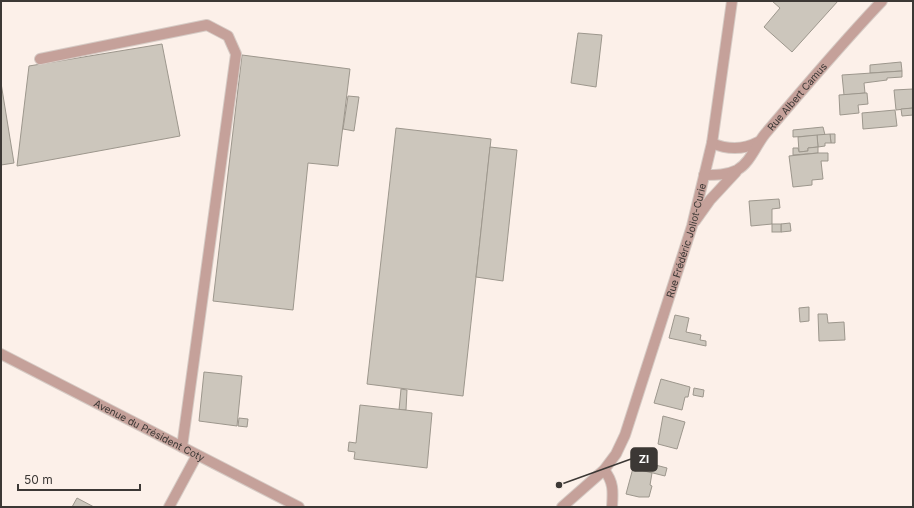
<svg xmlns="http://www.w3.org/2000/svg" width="914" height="508" font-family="Inter,sans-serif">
	<rect width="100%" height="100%" fill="#fcf0e9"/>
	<g fill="#ccc6bc" stroke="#9d978d">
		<path d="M 772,1 L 838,1 L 792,52 L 764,27 L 780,8 Z"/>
		<path d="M 578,33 L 602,35 L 596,87 L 571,83 Z"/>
		<path d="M 162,44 L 180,136 L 17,166 L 29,66 Z"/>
		<path d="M 242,55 L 350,69 L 338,166 L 308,163 L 293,310 L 213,301 Z"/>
		<path d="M 901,62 L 902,71 L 870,73 L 870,65 Z"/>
		<path d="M 902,71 L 902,77 L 887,78 L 887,80 L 864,83 L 865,93 L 844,95 L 842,75 Z"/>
		<path d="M 1,83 L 14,163 L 1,165 Z"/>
		<path d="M 913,89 L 913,108 L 896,110 L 894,90 Z"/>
		<path d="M 865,93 L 867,93 L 868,104 L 858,105 L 859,113 L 840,115 L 839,95 Z"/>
		<path d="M 348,96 L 359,97 L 354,131 L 343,129 Z"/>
		<path d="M 913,108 L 913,115 L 902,116 L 901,109 Z"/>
		<path d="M 895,110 L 897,126 L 863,129 L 862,113 Z"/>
		<path d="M 823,127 L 825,135 L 793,137 L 793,130 Z"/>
		<path d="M 396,128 L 491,139 L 463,396 L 367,384 Z"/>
		<path d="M 830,134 L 835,134 L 835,143 L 831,143 Z"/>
		<path d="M 830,134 L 831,143 L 825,143 L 825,146 L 818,147 L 817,135 Z"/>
		<path d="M 817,135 L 818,147 L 808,148 L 808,151 L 799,152 L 798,137 Z"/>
		<path d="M 490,147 L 517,150 L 503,281 L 476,277 Z"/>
		<path d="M 818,147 L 818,153 L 793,155 L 793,148 L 798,148 L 799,152 L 808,151 L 808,148 Z"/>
		<path d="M 818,153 L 828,153 L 828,161 L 821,161 L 823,179 L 812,180 L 812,185 L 793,187 L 789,156 Z"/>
		<path d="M 779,199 L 780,208 L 772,209 L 772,224 L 751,226 L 749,201 Z"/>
		<path d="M 790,223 L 791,231 L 781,232 L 781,224 Z"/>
		<rect x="772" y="224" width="9" height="8"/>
		<path d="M 809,307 L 809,321 L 800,322 L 799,308 Z"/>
		<path d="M 818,314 L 827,314 L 828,323 L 844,322 L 845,340 L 819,341 Z"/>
		<path d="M 675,315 L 689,318 L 686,332 L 701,335 L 700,340 L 706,341 L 706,346 L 669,338 Z"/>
		<path d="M 204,372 L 242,376 L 237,426 L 199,421 Z"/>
		<path d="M 661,379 L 690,387 L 688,397 L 685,397 L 682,410 L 654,403 Z"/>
		<path d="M 694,388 L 704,390 L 703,397 L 693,395 Z"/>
		<path d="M 401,389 L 407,390 L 406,410 L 399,410 Z"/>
		<path d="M 360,405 L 432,413 L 427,468 L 354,459 L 355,452 L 348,451 L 349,442 L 356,443 Z"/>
		<path d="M 663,416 L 685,422 L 677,449 L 658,444 Z"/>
		<path d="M 239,418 L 248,419 L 247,427 L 238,426 Z"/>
		<path d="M 644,462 L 667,468 L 665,476 L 641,470 Z"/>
		<path d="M 633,468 L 652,473 L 650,485 L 652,486 L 649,497 L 639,497 L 626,494 Z"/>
		<path d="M 77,498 L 94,507 L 72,507 Z"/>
	</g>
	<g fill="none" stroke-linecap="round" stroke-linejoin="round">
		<g stroke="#d6cbc5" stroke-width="12">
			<g id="minor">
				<path d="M 40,59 L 207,25 L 228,36 L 236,54 L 182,447"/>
				<path d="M 712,143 C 728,150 743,150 758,142"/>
				<path id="s1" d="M 704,175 C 716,175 727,175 737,170 C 750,163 756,145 765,134 C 803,89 841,44 882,1"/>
				<path d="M 695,221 L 710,200 L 736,172"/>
				<path id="s2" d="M 1,354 L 299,507"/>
				<path d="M 604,470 C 614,482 613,492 612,507"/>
				<path d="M 169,507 L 197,455"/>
				<path id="s3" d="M 562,507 L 604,470 L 616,454 L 625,435 L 692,226 L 712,143 L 732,1"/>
			</g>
		</g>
		<use href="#minor" stroke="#c5a19a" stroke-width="10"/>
	</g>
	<g text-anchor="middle" stroke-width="3.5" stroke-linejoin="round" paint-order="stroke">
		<g font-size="10" fill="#3c3835" stroke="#fcf0e9">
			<text dy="4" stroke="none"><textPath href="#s1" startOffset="129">Rue Albert Camus</textPath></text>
			<text dy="4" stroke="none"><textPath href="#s3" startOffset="301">Rue Frédéric Joliot-Curie</textPath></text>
			<text dy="4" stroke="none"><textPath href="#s2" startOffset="167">Avenue du Président Coty</textPath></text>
		</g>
	</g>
	<path fill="none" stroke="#3c3835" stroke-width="1.5" d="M559 485L631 459"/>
	<circle fill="#3c3835" stroke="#fcf0e9" stroke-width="1.5" cx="559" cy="485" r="4"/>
	<rect fill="#3c3835" stroke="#3c3835" stroke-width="1.5" x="631" y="448" width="26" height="23" rx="4"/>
	<g font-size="11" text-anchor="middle" font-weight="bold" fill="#fff">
		<text x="644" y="463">ZI</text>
	</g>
	<rect width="914" height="508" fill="none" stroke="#3c3835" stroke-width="4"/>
	<path d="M18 484v6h122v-6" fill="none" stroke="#3c3835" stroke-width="2"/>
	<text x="24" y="484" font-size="12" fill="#3c3835" stroke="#fcf0e9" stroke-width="3" paint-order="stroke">50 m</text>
</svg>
